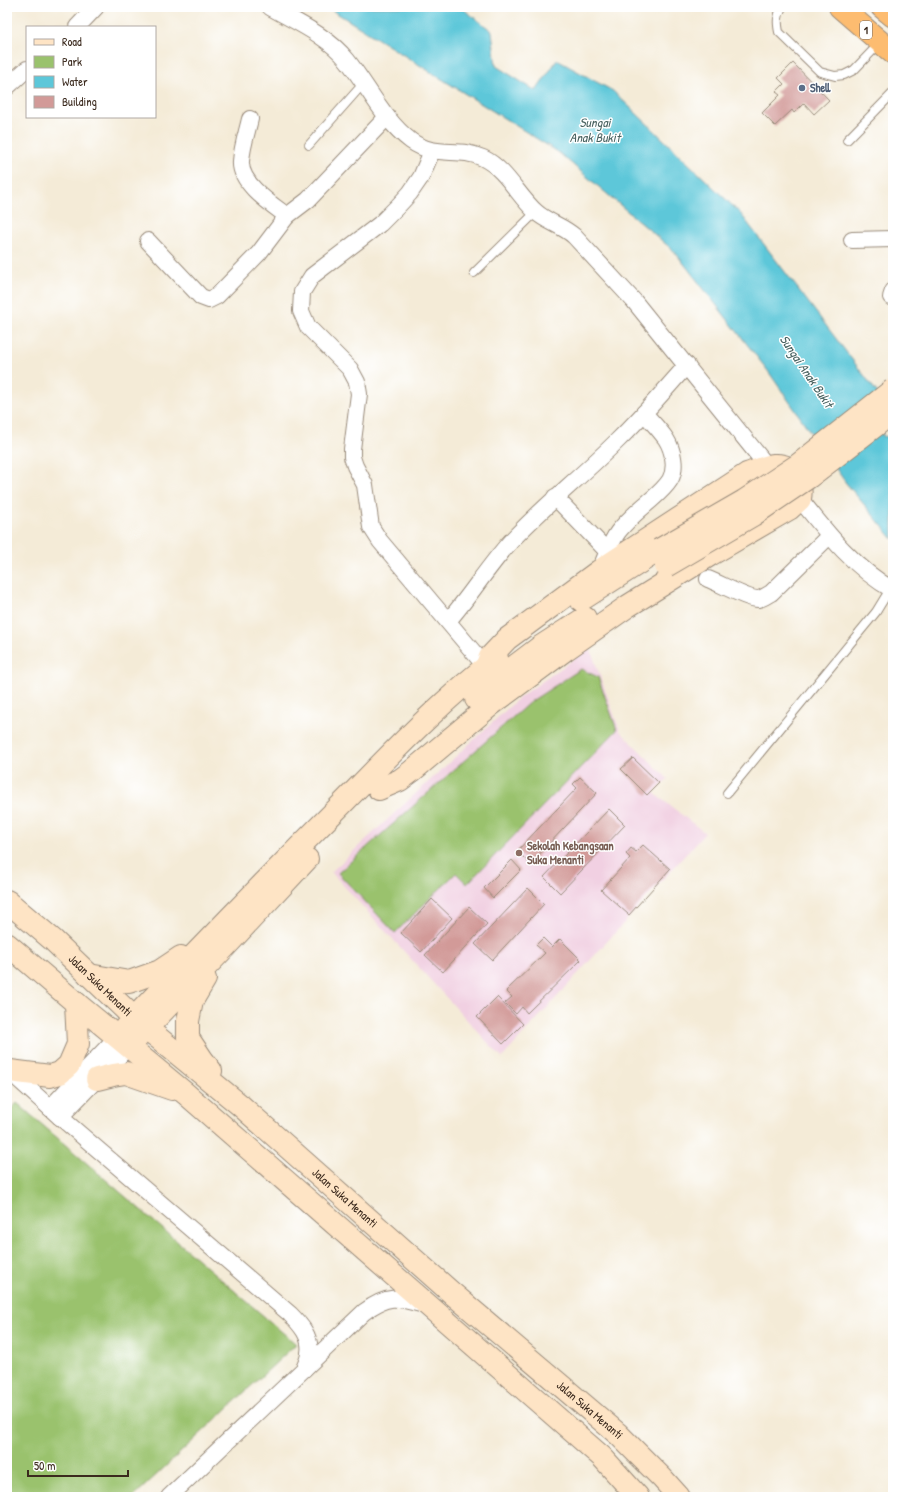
<svg xmlns="http://www.w3.org/2000/svg" width="900" height="1504" font-family="'Patrick Hand',sans-serif">
	<rect width="100%" height="100%" fill="#fff"/>
	<filter id="ink" filterUnits="userSpaceOnUse"><feTurbulence type="fractalNoise" baseFrequency=".025" numOctaves="2"/><feDisplacementMap in="SourceGraphic" scale="8" xChannelSelector="R" yChannelSelector="G"/><feConvolveMatrix kernelMatrix="1 2 1 2 8 2 1 2 1" color-interpolation-filters="sRGB"/></filter>
	<filter id="wash" filterUnits="userSpaceOnUse"><feTurbulence type="fractalNoise" baseFrequency=".012" numOctaves="4" result="noise"/><feDisplacementMap in="SourceGraphic" scale="16" xChannelSelector="R" yChannelSelector="G"/><feGaussianBlur stdDeviation="0.9" result="paint"/><feColorMatrix in="noise" values="0 0 0 0 0 0 0 0 0 0 0 0 0 0 0 0 0 1.4 0 .05"/><feComposite in="paint" operator="in"/></filter>
	<g filter="url(#wash)">
		<rect width="100%" height="100%" fill="#f4ebd7"/>
		<path fill="#f1d0e2" d="M 590,648 L 620,731 L 668,779 L 654,793 L 705,833 L 502,1058 L 331,872 L 520,697 Z"/>
		<g fill="#9ac26d" stroke="#6a7646">
			<path d="M 581,669 L 598,677 L 617,730 L 467,884 L 456,873 L 395,933 L 338,873 L 530,702 Z"/>
			<path d="M 17,1103 L 296,1344 L 133,1497 L 7,1497 L 7,1113 Z"/>
		</g>
		<path fill="#5dc7d9" stroke="#4c787c" d="M 327,7 L 462,7 L 467,12 L 492,31 L 496,66 L 536,91 L 557,60 L 613,91 L 740,213 L 886,404 L 878,417 L 883,436 L 893,438 L 893,539 L 846,483 L 768,371 L 674,251 L 558,152 Z"/>
		<g id="blocks">
			<g fill="#d29a98">
				<path d="M 793,63 L 829,100 L 814,114 L 804,103 L 794,113 L 792,110 L 775,126 L 762,113 L 780,95 L 776,92 L 784,84 L 778,78 Z"/>
				<path d="M 633,758 L 659,783 L 647,795 L 621,769 Z"/>
				<path d="M 580,777 L 597,793 L 530,864 L 517,851 L 577,788 L 573,784 Z"/>
				<path d="M 609,809 L 625,825 L 560,893 L 544,877 Z"/>
				<path d="M 643,845 L 670,869 L 629,915 L 601,890 L 630,858 L 626,854 L 631,848 L 636,852 Z"/>
				<path d="M 512,860 L 521,870 L 493,898 L 484,888 Z"/>
				<path d="M 528,888 L 544,904 L 492,960 L 475,944 Z"/>
				<path d="M 432,899 L 452,918 L 421,952 L 401,933 Z"/>
				<path d="M 469,907 L 487,924 L 443,972 L 425,955 Z"/>
				<path d="M 543,938 L 552,947 L 560,939 L 581,960 L 527,1013 L 522,1007 L 516,1014 L 505,1003 L 512,997 L 506,991 L 545,953 L 536,945 Z"/>
				<path d="M 497,997 L 523,1024 L 503,1044 L 477,1017 Z"/>
			</g>
		</g>
	</g>
	<g filter="url(#ink)">
		<use href="#blocks" fill-opacity="0" stroke="#988a7a" stroke-width="1"/>
		<g fill="none" stroke-linecap="round" stroke-linejoin="round">
			<g stroke="#988a7a" stroke-width="10">
				<g id="lane">
					<path d="M 782,7 C 777,16 777,22 779,32 L 820,72 L 835,76 L 844,75 L 854,70 L 880,43"/>
					<path d="M 847,140 L 893,93"/>
					<path d="M 309,145 L 363,84"/>
					<path d="M 474,273 L 536,212"/>
					<path d="M 727,793 L 876,612 L 890,589"/>
				</g>
			</g>
			<g stroke="#988a7a" stroke-width="18">
				<g id="street">
					<path d="M 270,7 C 296,22 328,36 347,60 C 368,86 384,121 411,141 C 436,159 458,146 483,158 C 506,169 518,196 536,212 C 547,222 563,226 574,236 L 634,301 L 767,466"/>
					<path d="M 77,27 L 96,7"/>
					<path d="M 7,87 L 27,69"/>
					<path d="M 250,119 C 247,132 242,147 241,161 C 239,183 271,204 287,216 L 308,200 L 387,117"/>
					<path d="M 432,151 L 421,177 L 410,193 L 398,206 L 380,224 L 312,276 L 302,292 L 301,311 L 308,327 L 350,369 L 357,382 L 359,394 L 352,449 L 352,457 L 355,466 L 365,485 L 371,527 L 380,541 L 486,667"/>
					<path d="M 852,240 L 893,239"/>
					<path d="M 148,241 L 201,297 L 209,300 L 217,296 L 259,253 L 287,216"/>
					<path d="M 891,297 L 893,291"/>
					<path d="M 555,497 L 608,552"/>
					<path d="M 800,499 C 827,533 855,569 893,590"/>
					<path d="M 599,571 C 606,558 609,544 618,532 C 627,520 639,510 651,500 C 658,494 665,488 670,480 C 677,468 673,450 666,439 C 660,430 651,421 644,413"/>
					<path d="M 708,579 C 719,583 749,600 759,599 C 763,598 767,595 771,593 L 829,536"/>
					<path d="M 448,621 C 471,595 488,566 512,540 C 545,505 583,475 617,441 C 642,417 664,391 687,365"/>
					<path d="M 7,1069 L 60,1117 L 290,1314 C 300,1324 312,1337 309,1353 C 309,1358 306,1364 304,1369"/>
					<path d="M 50,1108 L 117,1037"/>
					<path d="M 60,1117 L 129,1046"/>
					<path d="M 169,1497 L 364,1312 C 388,1294 397,1297 424,1305"/>
				</g>
			</g>
			<g stroke="#988a7a" stroke-width="24">
				<g id="secondary">
					<path d="M 581,600 L 659,550"/>
					<path d="M 476,699 L 511,669 L 540,647 L 585,618"/>
					<path d="M 379,789 L 400,780 L 412,771 L 492,704 L 565,650 L 628,606 L 710,555 L 789,509 L 800,499 C 803,481 794,464 774,465 C 765,466 756,471 747,474 L 599,571 L 507,639 L 490,657 L 486,667"/>
					<path id="s1" d="M 7,901 L 53,940 L 134,1018 L 240,1105 L 453,1294 L 618,1434 L 662,1478 L 679,1497"/>
					<path d="M 7,944 L 76,1003 L 186,1094 L 602,1457 L 638,1497"/>
					<path d="M 89,975 L 129,982 L 160,971 L 181,957"/>
					<path d="M 205,979 L 192,1001 L 188,1021 L 188,1038 L 202,1059 L 211,1071"/>
					<path d="M 125,1028 C 195,953 268,878 341,805 C 391,754 441,701 497,658"/>
					<path d="M 137,1038 L 225,947 L 307,859"/>
					<path d="M 10,1071 L 50,1076 L 60,1073 L 69,1065 L 78,1044 L 76,1003"/>
					<path d="M 97,1079 L 113,1075 L 126,1073 L 172,1089"/>
				</g>
			</g>
			<g stroke="#988a7a" stroke-width="24">
				<g id="highway">
					<path d="M 840,7 L 893,53"/>
					<path d="M 882,7 L 893,16"/>
				</g>
			</g>
			<use href="#lane" stroke="#fff" stroke-width="8"/>
			<use href="#street" stroke="#fff" stroke-width="16"/>
			<use href="#secondary" stroke="#fee4c5" stroke-width="22"/>
			<use href="#highway" stroke="#fdbc6f" stroke-width="22"/>
			<g stroke="#988a7a" stroke-width="24" stroke-linecap="butt">
				<g id="secondary-bridge">
					<path d="M 659,550 L 744,501 L 798,465 L 893,390"/>
					<path d="M 666,566 L 753,515 L 809,477 L 893,412"/>
				</g>
			</g>
			<use href="#secondary-bridge" stroke="#fee4c5" stroke-width="22"/>
		</g>
	</g>
	<circle fill="#5c6f8a" stroke="#fff" stroke-width="1.5" cx="802" cy="88" r="4"/>
	<circle fill="#8d6e63" stroke="#fff" stroke-width="1.5" cx="519" cy="853" r="4"/>
	<g text-anchor="middle" stroke-width="3" stroke-linejoin="round" paint-order="stroke">
		<rect fill="#fff" stroke="#766a62" stroke-width="1" x="860" y="21" width="12" height="18" rx="3"/>
		<g font-size="11" font-weight="bold" fill="#3b2a1e">
			<text x="866" y="34">1</text>
		</g>
		<g font-size="12" font-weight="bold" fill="#4e5e75" stroke="#fff" text-anchor="start">
			<text x="810" y="92">Shell</text>
		</g>
		<g font-size="12" font-weight="bold" fill="#785e54" stroke="#fff" text-anchor="start">
			<text x="527" y="850">Sekolah Kebangsaan<tspan x="527" dy="14">Suka Menanti</tspan></text>
		</g>
		<g font-size="12" fill="#3b2a1e" stroke="#fff">
			<text dy="4" stroke="none"><textPath href="#s1" startOffset="126">Jalan Suka Menanti</textPath></text>
			<text dy="4" stroke="none"><textPath href="#s1" startOffset="450">Jalan Suka Menanti</textPath></text>
			<text dy="4" stroke="none"><textPath href="#s1" startOffset="774">Jalan Suka Menanti</textPath></text>
		</g>
		<g font-size="13" font-style="italic" fill="#47615f" stroke="#fff">
			<text x="595" y="127">Sungai<tspan x="595" dy="15">Anak Bukit</tspan></text>
			<text transform="translate(807 371) rotate(56)" y="5">Sungai Anak Bukit</text>
		</g>
	</g>
	<rect width="900" height="1504" fill="none" stroke="#fff" stroke-width="24"/>
	<rect x="26" y="26" width="130" height="92" fill="#ffffff" stroke="#b1aaa5"/>
	<rect x="34" y="39" width="20" height="6" fill="#fee4c5" stroke="#b1aaa5"/>
	<text x="62" y="46" font-size="12" fill="#3b2a1e">Road</text>
	<rect x="34" y="56" width="20" height="12" fill="#9ac26d" stroke="#b1aaa5"/>
	<text x="62" y="66" font-size="12" fill="#3b2a1e">Park</text>
	<rect x="34" y="76" width="20" height="12" fill="#5dc7d9" stroke="#b1aaa5"/>
	<text x="62" y="86" font-size="12" fill="#3b2a1e">Water</text>
	<rect x="34" y="96" width="20" height="12" fill="#d29a98" stroke="#b1aaa5"/>
	<text x="62" y="106" font-size="12" fill="#3b2a1e">Building</text>
	<path d="M28 1470v6h100v-6" fill="none" stroke="#3b2a1e" stroke-width="2"/>
	<text x="34" y="1470" font-size="12" fill="#3b2a1e" stroke="#ffffff" stroke-width="3" paint-order="stroke">50 m</text>
</svg>
